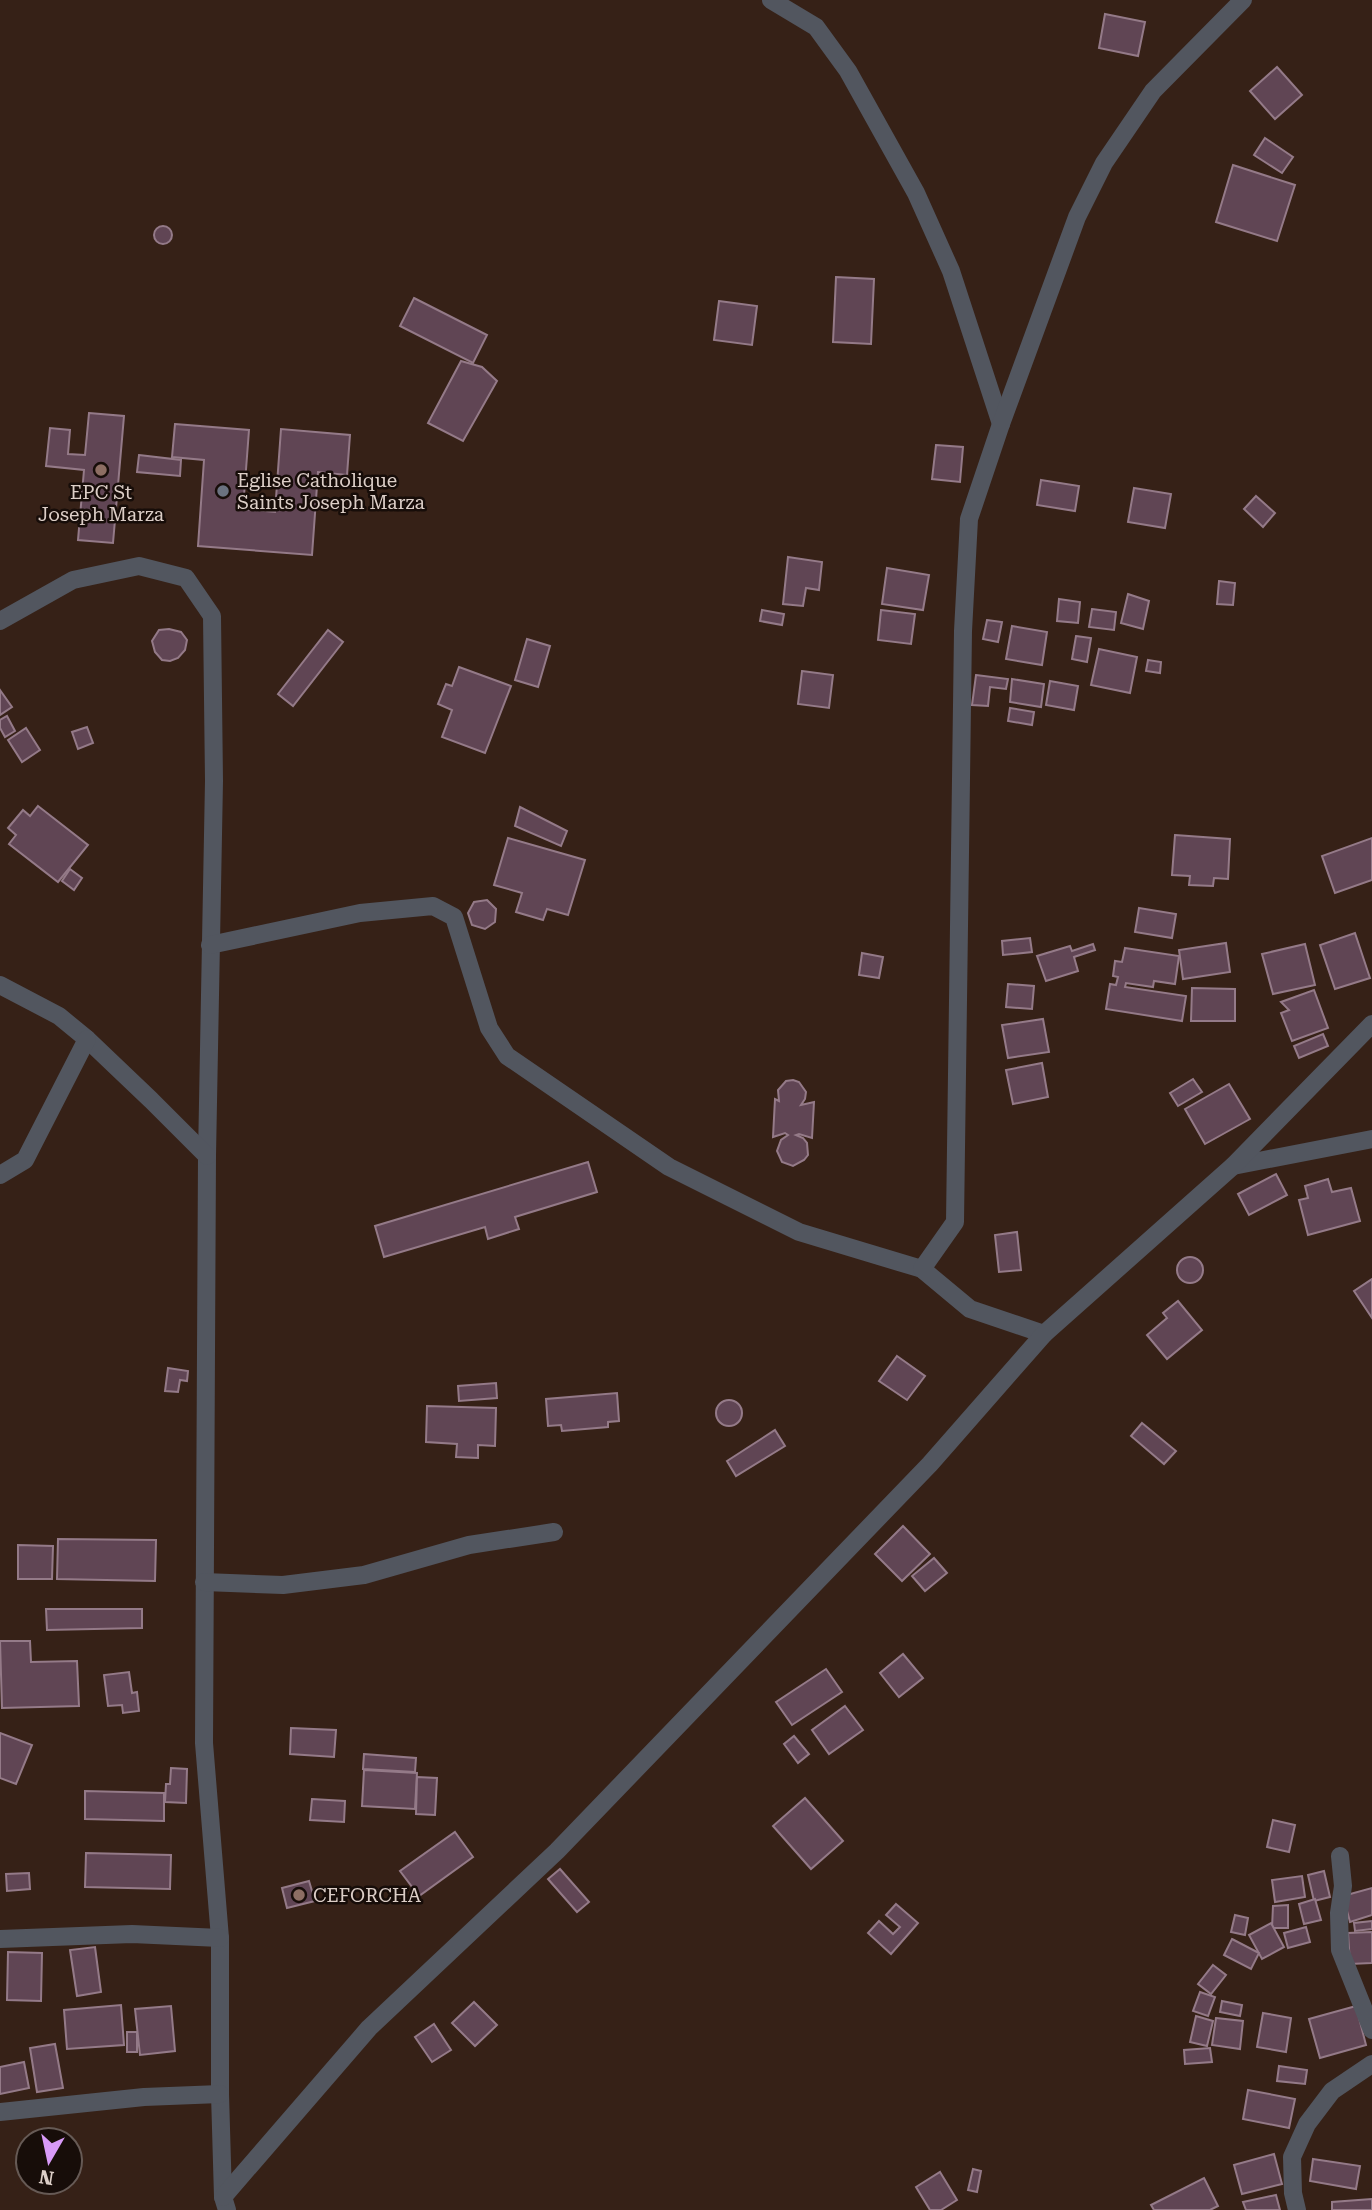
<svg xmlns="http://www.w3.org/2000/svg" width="1372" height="2210" font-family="'Roboto Serif',serif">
	<rect width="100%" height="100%" fill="#362117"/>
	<g fill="#604554" stroke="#947a88" stroke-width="2">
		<path d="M 1105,14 L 1145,22 L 1138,56 L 1099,48 Z"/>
		<path d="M 1277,67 L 1302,95 L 1275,119 L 1250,91 Z"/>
		<path d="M 1265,138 L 1293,157 L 1282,173 L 1254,155 Z"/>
		<path d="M 1233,165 L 1295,185 L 1277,241 L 1216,222 Z"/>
		<circle cx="163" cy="235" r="9"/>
		<path d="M 836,277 L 874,279 L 871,344 L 833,342 Z"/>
		<path d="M 414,298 L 487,335 L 473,363 L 400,326 Z"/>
		<path d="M 719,301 L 757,306 L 752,345 L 714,340 Z"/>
		<path d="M 461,361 L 482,367 L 497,381 L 463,441 L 428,423 Z"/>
		<path d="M 89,413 L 124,416 L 113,543 L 78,540 L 84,470 L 46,466 L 50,428 L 70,430 L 68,454 L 85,455 Z"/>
		<path d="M 175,424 L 249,430 L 243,509 L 275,512 L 281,429 L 350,435 L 347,475 L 318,472 L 312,555 L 198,546 L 204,460 L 172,457 Z"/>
		<path d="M 936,445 L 963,447 L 960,482 L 932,479 Z"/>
		<path d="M 139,455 L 181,460 L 180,476 L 137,472 Z"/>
		<path d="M 1041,480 L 1079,486 L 1075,511 L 1037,505 Z"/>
		<path d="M 1134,488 L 1171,494 L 1165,528 L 1128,522 Z"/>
		<path d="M 1256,496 L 1275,513 L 1263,527 L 1244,509 Z"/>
		<path d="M 788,557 L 822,562 L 819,590 L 806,588 L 803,606 L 783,604 Z"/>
		<path d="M 887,568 L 929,575 L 923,610 L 882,604 Z"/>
		<path d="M 1219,581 L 1235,583 L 1233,605 L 1217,604 Z"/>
		<path d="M 1128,594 L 1149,601 L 1143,629 L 1121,623 Z"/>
		<path d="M 1059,599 L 1080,602 L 1078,623 L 1057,621 Z"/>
		<path d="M 1092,609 L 1116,612 L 1114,630 L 1089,627 Z"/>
		<path d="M 762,610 L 784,614 L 782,625 L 760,621 Z"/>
		<path d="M 881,610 L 915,614 L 911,644 L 878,640 Z"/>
		<path d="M 987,620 L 1002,622 L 998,642 L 983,639 Z"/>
		<path d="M 1012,626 L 1047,632 L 1042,665 L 1006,659 Z"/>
		<path d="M 169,629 L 181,632 L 187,640 L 185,650 L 178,658 L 170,661 L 162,660 L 155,652 L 152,641 L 159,630 Z"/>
		<path d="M 328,630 L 343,642 L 293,706 L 278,694 Z"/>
		<path d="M 1076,636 L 1091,638 L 1087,662 L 1072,659 Z"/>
		<path d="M 527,639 L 550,646 L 538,687 L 515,680 Z"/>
		<path d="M 1099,649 L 1137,657 L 1130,693 L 1091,685 Z"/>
		<path d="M 1148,660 L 1161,662 L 1160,673 L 1146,671 Z"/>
		<path d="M 459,667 L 511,686 L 485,753 L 442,737 L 452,710 L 438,704 L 446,684 L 452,686 Z"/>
		<path d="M 802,671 L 833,675 L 829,708 L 798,704 Z"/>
		<path d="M 976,675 L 1008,679 L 1006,689 L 990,687 L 988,706 L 972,705 Z"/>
		<path d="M 1012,679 L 1044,684 L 1041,707 L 1010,702 Z"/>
		<path d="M 1050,681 L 1078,686 L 1074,710 L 1046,705 Z"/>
		<path d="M 0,690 L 12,707 L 0,715 Z"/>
		<path d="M 1010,708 L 1034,712 L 1032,725 L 1008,721 Z"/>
		<path d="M 7,716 L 15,731 L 5,737 L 0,728 L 0,720 Z"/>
		<path d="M 87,727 L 93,743 L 78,749 L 72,732 Z"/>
		<path d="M 26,728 L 40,750 L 22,762 L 8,740 Z"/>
		<path d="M 38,806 L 88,845 L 58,882 L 9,844 L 16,835 L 8,828 L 23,810 L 30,816 Z"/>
		<path d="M 520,807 L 567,831 L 561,846 L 515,826 Z"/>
		<path d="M 1175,835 L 1230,839 L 1228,879 L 1214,878 L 1213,886 L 1189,885 L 1190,876 L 1172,875 Z"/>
		<path d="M 508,838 L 585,860 L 568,915 L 547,909 L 543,920 L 516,912 L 522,893 L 494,885 Z"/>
		<path d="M 1372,838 L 1372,880 L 1335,893 L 1322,856 Z"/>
		<path d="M 70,869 L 82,878 L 74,890 L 62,881 Z"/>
		<path d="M 487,900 L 496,909 L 495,922 L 485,929 L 472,925 L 468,913 L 474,902 Z"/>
		<path d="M 1139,908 L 1176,914 L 1172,938 L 1135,932 Z"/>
		<path d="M 1355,933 L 1370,978 L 1335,989 L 1320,945 Z"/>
		<path d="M 1030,938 L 1032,952 L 1003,955 L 1002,941 Z"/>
		<path d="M 1226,943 L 1230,972 L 1183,979 L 1179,950 Z"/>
		<path d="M 1093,944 L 1095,950 L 1074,957 L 1078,971 L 1046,981 L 1037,956 L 1070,946 L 1072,951 Z"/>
		<path d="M 1305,944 L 1315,985 L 1273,994 L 1262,954 Z"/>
		<path d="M 1125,948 L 1179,956 L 1175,984 L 1154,981 L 1153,987 L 1126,983 L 1125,987 L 1186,996 L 1182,1021 L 1106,1009 L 1110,984 L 1116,985 L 1118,977 L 1113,976 L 1115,961 L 1122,962 Z"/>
		<path d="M 862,953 L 883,957 L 879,978 L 859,975 Z"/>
		<path d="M 1008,984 L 1034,986 L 1032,1009 L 1006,1007 Z"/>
		<path d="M 1192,988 L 1235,989 L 1235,1021 L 1191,1021 Z"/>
		<path d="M 1314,990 L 1328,1028 L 1292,1041 L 1281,1013 L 1289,1010 L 1281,1002 Z"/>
		<path d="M 1043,1019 L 1049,1052 L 1008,1058 L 1002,1025 Z"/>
		<path d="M 1323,1034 L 1328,1046 L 1299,1058 L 1294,1046 Z"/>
		<path d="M 1042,1063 L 1048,1097 L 1013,1104 L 1006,1070 Z"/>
		<path d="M 1193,1079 L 1202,1092 L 1178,1106 L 1170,1093 Z"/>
		<path d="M 793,1080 L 799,1082 L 806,1092 L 805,1099 L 801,1105 L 814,1102 L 812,1138 L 799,1134 L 796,1135 L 803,1138 L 807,1143 L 808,1155 L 804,1160 L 793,1166 L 782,1162 L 777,1151 L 781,1140 L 788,1135 L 785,1133 L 773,1137 L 775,1099 L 779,1101 L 778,1090 L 786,1081 Z"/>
		<path d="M 1229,1084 L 1250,1119 L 1205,1144 L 1185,1109 Z"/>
		<path d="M 588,1162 L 597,1192 L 515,1217 L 519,1229 L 488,1239 L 485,1227 L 384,1257 L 375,1226 Z"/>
		<path d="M 1276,1174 L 1287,1195 L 1249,1215 L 1238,1194 Z"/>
		<path d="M 1328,1179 L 1332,1192 L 1351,1188 L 1360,1221 L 1308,1235 L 1299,1200 L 1308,1198 L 1305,1186 Z"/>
		<path d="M 1017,1232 L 1021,1270 L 999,1272 L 995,1235 Z"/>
		<circle cx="1190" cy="1270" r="13"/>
		<path d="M 1372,1279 L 1372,1318 L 1354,1291 Z"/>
		<path d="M 1178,1301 L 1202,1330 L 1167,1359 L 1147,1335 L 1167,1318 L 1163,1313 Z"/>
		<path d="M 897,1356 L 925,1376 L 907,1400 L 879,1381 Z"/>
		<path d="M 168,1368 L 188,1371 L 187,1381 L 180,1380 L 178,1392 L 165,1391 Z"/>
		<path d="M 496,1383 L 497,1398 L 459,1401 L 458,1386 Z"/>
		<path d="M 617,1393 L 619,1421 L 608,1422 L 608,1427 L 562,1431 L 561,1425 L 548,1426 L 546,1399 Z"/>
		<circle cx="729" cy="1413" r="13"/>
		<path d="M 427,1406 L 496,1408 L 495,1446 L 478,1445 L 478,1458 L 456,1457 L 457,1444 L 426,1442 Z"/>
		<path d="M 1142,1423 L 1176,1451 L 1164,1464 L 1131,1436 Z"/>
		<path d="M 775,1430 L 785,1446 L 736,1476 L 727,1461 Z"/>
		<path d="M 903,1526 L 930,1554 L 902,1581 L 875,1554 Z"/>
		<path d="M 58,1539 L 156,1540 L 155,1581 L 57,1579 Z"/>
		<path d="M 18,1545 L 53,1546 L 52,1579 L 18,1579 Z"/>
		<path d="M 934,1558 L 947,1573 L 925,1591 L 912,1576 Z"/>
		<path d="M 46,1609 L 142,1609 L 142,1628 L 47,1630 Z"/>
		<path d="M 0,1641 L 30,1641 L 31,1662 L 77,1661 L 79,1706 L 2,1708 Z"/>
		<path d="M 903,1654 L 923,1678 L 899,1697 L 880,1673 Z"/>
		<path d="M 826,1669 L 842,1692 L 792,1725 L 776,1702 Z"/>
		<path d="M 129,1672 L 132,1693 L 137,1692 L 139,1711 L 123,1713 L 122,1705 L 108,1706 L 104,1675 Z"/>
		<path d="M 845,1706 L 863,1730 L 829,1754 L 812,1730 Z"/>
		<path d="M 291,1728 L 336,1730 L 334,1757 L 290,1754 Z"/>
		<path d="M 0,1733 L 32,1745 L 16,1784 L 0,1778 Z"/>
		<path d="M 794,1736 L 809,1754 L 798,1763 L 784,1744 Z"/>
		<path d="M 364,1754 L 416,1758 L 415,1772 L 363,1769 Z"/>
		<path d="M 171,1768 L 187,1769 L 186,1803 L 165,1802 L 166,1784 L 170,1784 Z"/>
		<path d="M 364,1770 L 417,1773 L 415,1809 L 362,1806 Z"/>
		<path d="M 417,1777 L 437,1778 L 435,1815 L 416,1814 Z"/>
		<path d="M 85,1791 L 164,1793 L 164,1821 L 85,1819 Z"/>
		<path d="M 805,1798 L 843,1841 L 811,1869 L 773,1826 Z"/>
		<path d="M 312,1799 L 345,1801 L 344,1822 L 310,1820 Z"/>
		<path d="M 1273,1820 L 1295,1825 L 1289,1852 L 1267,1847 Z"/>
		<path d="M 455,1832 L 473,1857 L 419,1896 L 400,1871 Z"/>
		<path d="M 86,1853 L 171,1855 L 170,1889 L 85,1887 Z"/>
		<path d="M 560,1869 L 589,1902 L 577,1912 L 548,1879 Z"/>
		<path d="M 1324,1871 L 1330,1897 L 1314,1901 L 1308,1875 Z"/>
		<path d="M 29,1873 L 30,1889 L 7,1891 L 6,1874 Z"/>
		<path d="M 1302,1876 L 1305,1897 L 1275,1902 L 1272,1880 Z"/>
		<path d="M 309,1881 L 315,1901 L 287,1908 L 282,1888 Z"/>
		<path d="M 1372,1888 L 1372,1915 L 1350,1922 L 1343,1896 Z"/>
		<path d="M 1315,1899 L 1321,1920 L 1304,1924 L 1299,1904 Z"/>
		<path d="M 896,1904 L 918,1923 L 891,1954 L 868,1933 L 879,1921 L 893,1934 L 900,1927 L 886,1915 Z"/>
		<path d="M 1288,1905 L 1288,1928 L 1272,1928 L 1273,1906 Z"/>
		<path d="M 1235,1915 L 1248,1918 L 1245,1935 L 1231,1932 Z"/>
		<path d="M 1372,1921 L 1372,1929 L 1355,1931 L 1354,1923 Z"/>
		<path d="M 1271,1923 L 1284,1947 L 1262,1959 L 1249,1935 Z"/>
		<path d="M 1306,1927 L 1310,1942 L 1288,1948 L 1284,1933 Z"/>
		<path d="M 1372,1932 L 1372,1963 L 1350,1964 L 1348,1933 Z"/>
		<path d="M 1232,1939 L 1259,1953 L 1251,1969 L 1224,1955 Z"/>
		<path d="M 95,1947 L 101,1992 L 77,1996 L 70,1950 Z"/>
		<path d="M 8,1952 L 42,1953 L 41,2001 L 7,2000 Z"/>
		<path d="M 1213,1965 L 1226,1975 L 1211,1994 L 1198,1984 Z"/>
		<path d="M 1200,1992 L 1215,1997 L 1208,2016 L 1193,2011 Z"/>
		<path d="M 1222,2001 L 1242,2005 L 1240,2016 L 1220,2012 Z"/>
		<path d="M 474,2002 L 497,2025 L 475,2046 L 452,2023 Z"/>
		<path d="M 121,2005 L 124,2045 L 67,2049 L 64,2010 Z"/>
		<path d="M 171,2006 L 175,2051 L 140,2055 L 135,2009 Z"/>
		<path d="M 1356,2006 L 1366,2045 L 1320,2058 L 1309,2019 Z"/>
		<path d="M 1263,2013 L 1291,2018 L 1286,2052 L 1257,2047 Z"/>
		<path d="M 1196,2016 L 1213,2021 L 1207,2046 L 1190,2042 Z"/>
		<path d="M 1216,2018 L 1243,2021 L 1240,2049 L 1212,2045 Z"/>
		<path d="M 434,2024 L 451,2050 L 432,2062 L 415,2037 Z"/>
		<rect x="127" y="2032" width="10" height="20"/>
		<path d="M 55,2044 L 63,2088 L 37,2092 L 30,2048 Z"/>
		<path d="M 1210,2048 L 1212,2062 L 1185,2064 L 1184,2050 Z"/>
		<path d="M 24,2062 L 29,2088 L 0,2094 L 0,2067 Z"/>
		<path d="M 1279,2066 L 1307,2070 L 1305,2084 L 1277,2081 Z"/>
		<path d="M 1248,2090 L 1295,2099 L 1289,2128 L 1243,2119 Z"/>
		<path d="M 1274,2154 L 1282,2184 L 1242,2194 L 1234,2165 Z"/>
		<path d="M 1313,2159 L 1360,2166 L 1356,2189 L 1310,2181 Z"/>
		<path d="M 973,2169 L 981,2171 L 977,2192 L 968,2190 Z"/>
		<path d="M 940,2172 L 957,2200 L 941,2210 L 930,2210 L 916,2187 Z"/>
		<path d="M 1204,2178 L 1218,2206 L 1210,2210 L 1154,2210 L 1151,2205 Z"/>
		<path d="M 1276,2195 L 1280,2210 L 1246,2210 L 1243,2202 Z"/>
		<path d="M 1372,2199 L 1372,2210 L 1332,2210 L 1332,2202 Z"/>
	</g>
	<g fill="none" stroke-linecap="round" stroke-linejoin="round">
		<g stroke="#52565f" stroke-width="18">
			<path d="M 771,0 L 816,27 L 848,71 L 916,193 L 951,271 L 1001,424"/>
			<path d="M 0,621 L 73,580 L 139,566 L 186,578 L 212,616 L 214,781 L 207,1156 L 204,1743 L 220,1938 L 220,2094 L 223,2197 L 227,2210"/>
			<path d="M 210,945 L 360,913 L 433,906 L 454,917 L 489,1028 L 507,1056 L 669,1167 L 799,1232 L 922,1269"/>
			<path d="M 0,985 L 59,1016 L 87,1039 L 151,1100 L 207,1156"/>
			<path d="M 1233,1166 L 1372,1139"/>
			<path d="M 0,1175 L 25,1160 L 87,1039"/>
			<path d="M 1044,1334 L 970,1309 L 922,1269 L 955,1222 L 963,631 L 969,519 L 1001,424 L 1077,217 L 1104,163 L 1153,91 L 1243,0"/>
			<path d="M 204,1582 L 283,1585 L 364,1575 L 469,1545 L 554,1532"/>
			<path d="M 1340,1856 L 1343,1886 L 1339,1913 L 1340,1950 L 1372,2030"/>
			<path d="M 0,1939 L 132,1934 L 220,1938"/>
			<path d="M 0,2112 L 144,2097 L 220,2094"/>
			<path d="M 223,2197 L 369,2028 L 557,1851 L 930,1464 L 1044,1334 L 1233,1166 L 1372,1024"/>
			<path d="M 1297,2210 L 1293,2193 L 1292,2157 L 1307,2124 L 1332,2091 L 1372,2064"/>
		</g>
	</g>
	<g fill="#8d6e63" stroke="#170d09" stroke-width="2.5">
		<circle cx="101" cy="470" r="7"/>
		<circle cx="299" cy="1895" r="7"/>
	</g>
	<circle fill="#6b7280" stroke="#170d09" stroke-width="2.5" cx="223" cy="491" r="7"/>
	<g text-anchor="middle" stroke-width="5" stroke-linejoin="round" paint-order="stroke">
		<g font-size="19" fill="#dccec7" stroke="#170d09" text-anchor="start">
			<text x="237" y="487">Eglise Catholique<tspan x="237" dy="22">Saints Joseph Marza</tspan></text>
			<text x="101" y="499" text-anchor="middle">EPC St<tspan x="101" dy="22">Joseph Marza</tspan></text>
			<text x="313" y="1902">CEFORCHA</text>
		</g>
	</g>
	<g transform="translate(49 2161) rotate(189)"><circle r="33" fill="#170d09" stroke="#665a55" stroke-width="2"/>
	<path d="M0-5L12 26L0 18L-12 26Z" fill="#d89af8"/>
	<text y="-10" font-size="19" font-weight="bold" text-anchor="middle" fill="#dccec7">N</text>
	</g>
</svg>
